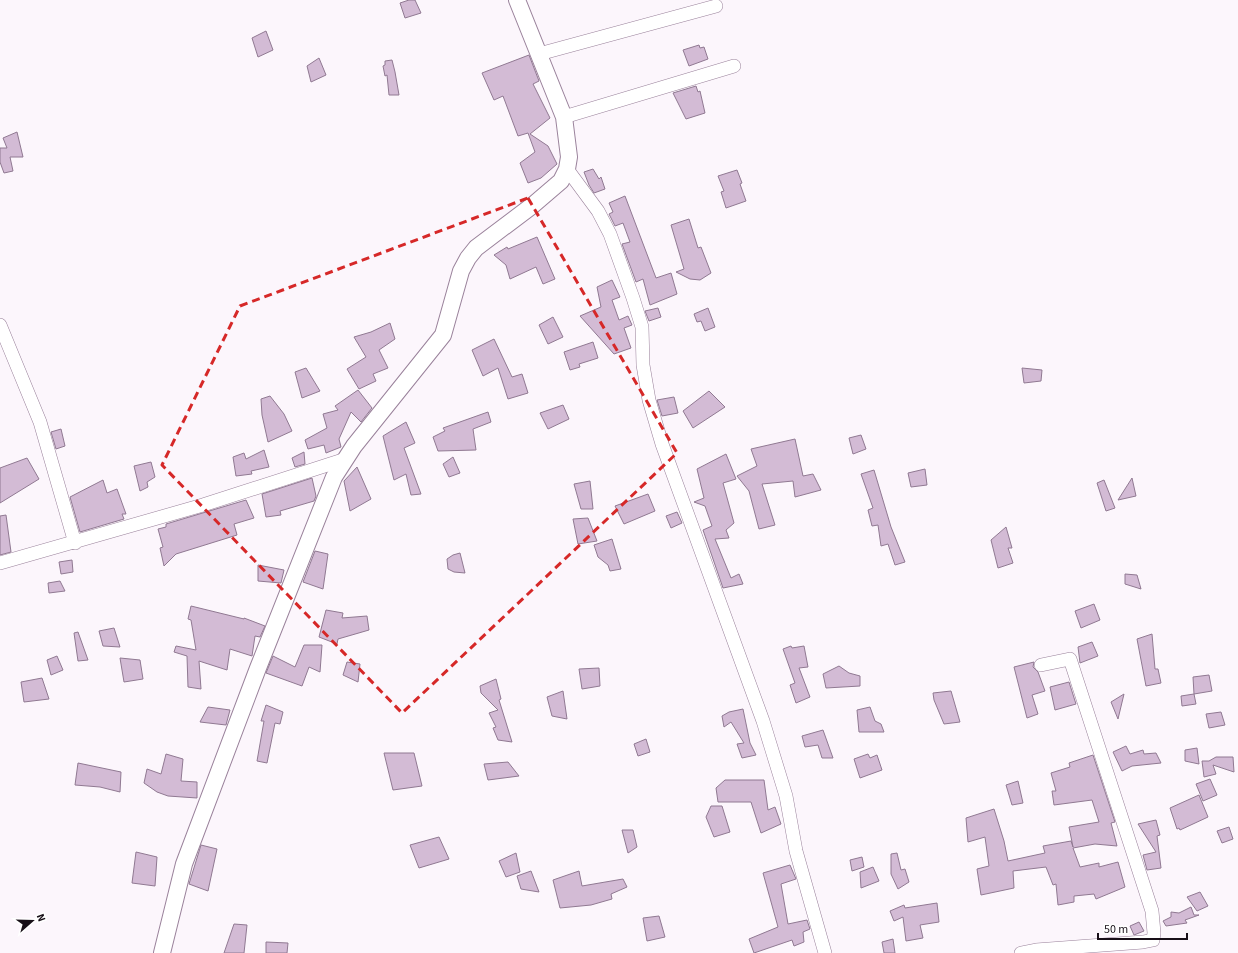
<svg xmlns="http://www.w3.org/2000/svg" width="1238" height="953" font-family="'Source Sans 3',sans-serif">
	<rect width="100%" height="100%" fill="#fcf6fc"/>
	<g fill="#d3bbd5" stroke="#907992">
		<path d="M 409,0 L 415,0 L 421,13 L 405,18 L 400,3 Z"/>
		<path d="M 266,31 L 273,50 L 258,57 L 252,38 Z"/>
		<path d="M 699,45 L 700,48 L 704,47 L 708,59 L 689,66 L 683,50 Z"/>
		<path d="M 529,55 L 539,81 L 533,84 L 550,118 L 530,134 L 548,146 L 557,164 L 541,178 L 528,183 L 520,163 L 535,152 L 528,133 L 518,136 L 503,96 L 494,100 L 482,73 Z"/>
		<path d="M 319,58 L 326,75 L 311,82 L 307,66 Z"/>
		<path d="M 392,60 L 395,72 L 399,95 L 389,95 L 387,75 L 385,76 L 383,66 L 385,65 L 385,61 Z"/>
		<path d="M 696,86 L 698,92 L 700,91 L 705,113 L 686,119 L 673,93 Z"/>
		<path d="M 17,132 L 23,157 L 10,157 L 13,171 L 4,173 L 0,162 L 0,148 L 7,148 L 3,138 Z"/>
		<path d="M 593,169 L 599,179 L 601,177 L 605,189 L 594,193 L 589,185 L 584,172 Z"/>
		<path d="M 737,170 L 742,183 L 740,184 L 746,201 L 726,208 L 721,192 L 724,191 L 718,176 Z"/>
		<path d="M 625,196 L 656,278 L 671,273 L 677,294 L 650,305 L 643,279 L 636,282 L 622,244 L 630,242 L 623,223 L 615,226 L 609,214 L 613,212 L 609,203 Z"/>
		<path d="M 689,219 L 698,248 L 701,247 L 711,273 L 700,280 L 690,279 L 676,272 L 684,269 L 671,225 Z"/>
		<path d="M 537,237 L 555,279 L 543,284 L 536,267 L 510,279 L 506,265 L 494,255 L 507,247 L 508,249 Z"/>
		<path d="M 612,280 L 620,297 L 612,300 L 619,320 L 628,316 L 632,325 L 624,328 L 631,348 L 614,354 L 580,316 L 601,307 L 597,287 Z"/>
		<path d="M 658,308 L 661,317 L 649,321 L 645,311 Z"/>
		<path d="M 708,308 L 715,327 L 705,331 L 701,321 L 697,322 L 694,314 Z"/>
		<path d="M 553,317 L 563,337 L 548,344 L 539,325 Z"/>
		<path d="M 390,323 L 395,339 L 379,350 L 388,368 L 373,374 L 376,381 L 359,389 L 347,369 L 366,357 L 354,337 L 371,332 Z"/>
		<path d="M 494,339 L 512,377 L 522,374 L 528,393 L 508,399 L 498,368 L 483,376 L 472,350 Z"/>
		<path d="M 593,342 L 598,358 L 579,364 L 580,367 L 570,370 L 564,352 Z"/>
		<path d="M 306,368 L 320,391 L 302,398 L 295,372 Z"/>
		<path d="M 1022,368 L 1042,370 L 1041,381 L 1024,383 Z"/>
		<path d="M 358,390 L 372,408 L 361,422 L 351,412 L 339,439 L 341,447 L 326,453 L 324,445 L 308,449 L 305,440 L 327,428 L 323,414 L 338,410 L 335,406 Z"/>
		<path d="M 709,391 L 725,407 L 693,428 L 683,411 Z"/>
		<path d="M 270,396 L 284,414 L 292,431 L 268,442 L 262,415 L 261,399 Z"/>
		<path d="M 674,397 L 678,413 L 662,416 L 657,400 Z"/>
		<path d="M 563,405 L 569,419 L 548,429 L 540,413 Z"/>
		<path d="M 488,412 L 491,422 L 473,429 L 476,450 L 438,451 L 433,437 L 445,431 L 443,428 Z"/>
		<path d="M 406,422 L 415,443 L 404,448 L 421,494 L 411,495 L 406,474 L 394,480 L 383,436 Z"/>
		<path d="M 61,429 L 65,446 L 56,449 L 51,432 Z"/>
		<path d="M 861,435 L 866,449 L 853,454 L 849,438 Z"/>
		<path d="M 795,439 L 803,476 L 813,474 L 821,490 L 795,497 L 793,481 L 762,484 L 775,525 L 759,529 L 749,491 L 737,476 L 757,466 L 751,449 Z"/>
		<path d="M 264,450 L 269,467 L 251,471 L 252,474 L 236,476 L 233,457 L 244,453 L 246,459 Z"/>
		<path d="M 304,452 L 305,464 L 295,467 L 292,458 Z"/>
		<path d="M 726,454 L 736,479 L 723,483 L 734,523 L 726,530 L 729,538 L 715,539 L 731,578 L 739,574 L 743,584 L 723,588 L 703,530 L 712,526 L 705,506 L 694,502 L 704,498 L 697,469 Z"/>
		<path d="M 453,457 L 460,473 L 449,477 L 443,464 Z"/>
		<path d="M 27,458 L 39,479 L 0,503 L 0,468 Z"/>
		<path d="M 151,462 L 155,477 L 147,482 L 148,487 L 140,491 L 134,466 Z"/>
		<path d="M 357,467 L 371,499 L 350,511 L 344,481 Z"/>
		<path d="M 925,469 L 927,485 L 911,487 L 908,473 Z"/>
		<path d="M 874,470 L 891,527 L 905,562 L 895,565 L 888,544 L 881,546 L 878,525 L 872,526 L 868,510 L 873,508 L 861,474 Z"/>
		<path d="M 312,478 L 316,496 L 314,501 L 280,511 L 281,515 L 266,517 L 262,494 Z"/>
		<path d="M 1132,478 L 1136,496 L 1118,500 Z"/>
		<path d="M 103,480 L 107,493 L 117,489 L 126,514 L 122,514 L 124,519 L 80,532 L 70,497 Z"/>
		<path d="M 1104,480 L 1115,508 L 1106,511 L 1097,483 Z"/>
		<path d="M 590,481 L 593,509 L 581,509 L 574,484 Z"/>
		<path d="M 648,494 L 655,511 L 624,524 L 615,506 Z"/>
		<path d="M 246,500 L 254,518 L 234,524 L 237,535 L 176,554 L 164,566 L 160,548 L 163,547 L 158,529 L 166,527 L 166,524 Z"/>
		<path d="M 677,512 L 682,523 L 671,528 L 666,516 Z"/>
		<path d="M 6,515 L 11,552 L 0,555 L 0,516 Z"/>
		<path d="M 588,518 L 597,541 L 578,544 L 573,519 Z"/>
		<path d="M 1006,527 L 1012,548 L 1008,548 L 1013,563 L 998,568 L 991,540 Z"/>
		<path d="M 612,539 L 621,569 L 610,571 L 608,565 L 598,557 L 594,545 Z"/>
		<path d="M 315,551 L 328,554 L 323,589 L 303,582 Z"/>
		<path d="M 460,553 L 465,573 L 454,572 L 448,569 L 447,559 L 453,555 Z"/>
		<path d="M 72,560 L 73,572 L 61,574 L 59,562 Z"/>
		<path d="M 258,565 L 284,570 L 281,583 L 258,581 Z"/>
		<path d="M 1125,574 L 1137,575 L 1141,589 L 1125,584 Z"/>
		<path d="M 60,581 L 65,591 L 49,593 L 48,583 Z"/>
		<path d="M 1094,604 L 1100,620 L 1081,628 L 1075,611 Z"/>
		<path d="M 191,606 L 244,619 L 244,618 L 265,626 L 260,637 L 255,636 L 252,656 L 230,649 L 227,670 L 199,661 L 201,689 L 188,687 L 187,656 L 174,652 L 176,646 L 196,650 L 191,620 L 188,619 Z"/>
		<path d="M 326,610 L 343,613 L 342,618 L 367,616 L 369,630 L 338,639 L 337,644 L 319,637 Z"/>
		<path d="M 114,628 L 120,647 L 103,646 L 99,631 Z"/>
		<path d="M 78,632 L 88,660 L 78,661 L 74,633 Z"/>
		<path d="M 1152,634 L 1155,669 L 1158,669 L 1161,683 L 1146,686 L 1137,639 Z"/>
		<path d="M 1092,642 L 1098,656 L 1080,663 L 1078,647 Z"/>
		<path d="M 304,645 L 322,645 L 320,672 L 309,667 L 302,686 L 266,673 L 273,656 L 295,667 Z"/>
		<path d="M 791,646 L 792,648 L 804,646 L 808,667 L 799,668 L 810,697 L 796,703 L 790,685 L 795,683 L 783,649 Z"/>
		<path d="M 57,656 L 63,670 L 51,675 L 47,660 Z"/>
		<path d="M 120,658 L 140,660 L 143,679 L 124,682 Z"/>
		<path d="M 347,662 L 360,664 L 358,682 L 343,675 Z"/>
		<path d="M 1034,662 L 1033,667 L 1038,672 L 1045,691 L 1032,695 L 1038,714 L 1027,718 L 1014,667 Z"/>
		<path d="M 839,666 L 849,673 L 860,676 L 860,686 L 826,688 L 823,674 Z"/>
		<path d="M 599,668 L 600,686 L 582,689 L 579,669 Z"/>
		<path d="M 1209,675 L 1212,691 L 1194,694 L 1193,677 Z"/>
		<path d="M 42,678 L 49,699 L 24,702 L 21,682 Z"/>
		<path d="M 496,679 L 501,699 L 499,700 L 512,742 L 498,740 L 493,728 L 496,727 L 489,713 L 498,710 L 481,693 L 480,686 Z"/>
		<path d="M 1069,682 L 1076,704 L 1055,710 L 1050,687 Z"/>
		<path d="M 563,691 L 567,719 L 552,716 L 547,697 Z"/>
		<path d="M 951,691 L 960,722 L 944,724 L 934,700 L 933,693 Z"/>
		<path d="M 1124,694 L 1118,719 L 1111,702 Z"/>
		<path d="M 1194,694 L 1196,704 L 1182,706 L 1181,696 Z"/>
		<path d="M 266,705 L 283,712 L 280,724 L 275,723 L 267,763 L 257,761 L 264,721 L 261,721 Z"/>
		<path d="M 208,707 L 230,710 L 226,725 L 200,722 Z"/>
		<path d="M 870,707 L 875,721 L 881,724 L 884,732 L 859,732 L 857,710 Z"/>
		<path d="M 743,709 L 750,743 L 756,755 L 742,758 L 737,744 L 744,743 L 731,722 L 724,727 L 722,716 L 729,712 Z"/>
		<path d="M 1221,712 L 1225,725 L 1209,728 L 1206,714 Z"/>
		<path d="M 823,730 L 833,758 L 822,758 L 818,745 L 805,747 L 802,736 Z"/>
		<path d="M 646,739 L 650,752 L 638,756 L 634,744 Z"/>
		<path d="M 1126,746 L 1130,754 L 1143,750 L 1144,754 L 1156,753 L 1161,763 L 1132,766 L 1122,771 L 1113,752 Z"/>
		<path d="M 1197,748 L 1199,764 L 1185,761 L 1185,750 Z"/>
		<path d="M 384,753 L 414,753 L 422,786 L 393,790 Z"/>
		<path d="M 166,754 L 183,759 L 181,781 L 197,782 L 197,798 L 168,796 L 157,792 L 144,783 L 147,769 L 161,774 Z"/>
		<path d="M 868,754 L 870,758 L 877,755 L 882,770 L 860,778 L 854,759 Z"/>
		<path d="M 1093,755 L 1115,822 L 1111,823 L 1117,846 L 1095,844 L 1073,848 L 1080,867 L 1099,863 L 1099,867 L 1118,862 L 1125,887 L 1096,899 L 1094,894 L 1074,896 L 1074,902 L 1058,905 L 1056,884 L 1053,885 L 1046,867 L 1013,871 L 1014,888 L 981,895 L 977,869 L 989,866 L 985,837 L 968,842 L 966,818 L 994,809 L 1004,841 L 1008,861 L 1045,853 L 1043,846 L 1071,841 L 1073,847 L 1069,827 L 1099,822 L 1092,800 L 1054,805 L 1052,791 L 1056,791 L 1051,773 L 1070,767 L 1069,763 Z"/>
		<path d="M 1216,757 L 1233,757 L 1234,772 L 1213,765 L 1216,774 L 1204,777 L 1202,761 L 1209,761 Z"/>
		<path d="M 508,762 L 519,776 L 488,780 L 484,764 Z"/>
		<path d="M 78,763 L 121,772 L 120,792 L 100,787 L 75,785 Z"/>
		<path d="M 1210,779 L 1217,795 L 1203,801 L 1196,784 Z"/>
		<path d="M 725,780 L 764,780 L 768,810 L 775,807 L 781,824 L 761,833 L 751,802 L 718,802 L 716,788 Z"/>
		<path d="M 1018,781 L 1023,803 L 1012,805 L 1006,785 Z"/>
		<path d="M 1199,795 L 1208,817 L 1180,830 L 1179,828 L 1177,829 L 1170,808 Z"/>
		<path d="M 711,806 L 722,806 L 730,832 L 714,837 L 706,817 Z"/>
		<path d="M 1156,820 L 1160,835 L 1157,836 L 1161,868 L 1147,870 L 1143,855 L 1156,852 L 1138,824 Z"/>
		<path d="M 1229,827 L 1233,839 L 1222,843 L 1217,831 Z"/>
		<path d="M 622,830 L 633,830 L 637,847 L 628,853 Z"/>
		<path d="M 439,837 L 449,859 L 419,868 L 410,845 Z"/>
		<path d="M 201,845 L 217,849 L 208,891 L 189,884 Z"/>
		<path d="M 136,852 L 157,857 L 155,886 L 132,883 Z"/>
		<path d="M 516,853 L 520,872 L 506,877 L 499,861 Z"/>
		<path d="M 897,853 L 901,870 L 905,869 L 909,882 L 898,889 L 891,874 L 891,854 Z"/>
		<path d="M 862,857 L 864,867 L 852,871 L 850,860 Z"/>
		<path d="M 790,865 L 796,879 L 781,884 L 788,924 L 807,920 L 810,929 L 803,932 L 804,942 L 794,946 L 792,940 L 754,953 L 749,939 L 778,927 L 763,873 Z"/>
		<path d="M 873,867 L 879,881 L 861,888 L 860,872 Z"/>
		<path d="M 531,871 L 539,892 L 521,889 L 517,876 Z"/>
		<path d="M 579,871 L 582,886 L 623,879 L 627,887 L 611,894 L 612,899 L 591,905 L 560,908 L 553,880 Z"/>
		<path d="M 1200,892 L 1208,906 L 1197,911 L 1187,897 Z"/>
		<path d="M 937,903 L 939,922 L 920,925 L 923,938 L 906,941 L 903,917 L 894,921 L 890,911 L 904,905 L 905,908 Z"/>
		<path d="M 1191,907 L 1194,915 L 1199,915 L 1185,920 L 1187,923 L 1166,926 L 1163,921 L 1171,917 L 1171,912 L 1179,913 Z"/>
		<path d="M 659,916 L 665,937 L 647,941 L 643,918 Z"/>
		<path d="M 1139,922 L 1144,931 L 1134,935 L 1130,926 Z"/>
		<path d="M 234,924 L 247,925 L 244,953 L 224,953 Z"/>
		<path d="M 893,939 L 895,953 L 884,953 L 882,942 Z"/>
		<path d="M 266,942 L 288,943 L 287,953 L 266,953 Z"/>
	</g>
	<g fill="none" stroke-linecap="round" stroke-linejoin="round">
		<g stroke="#9a829b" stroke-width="14">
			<g id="minor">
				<path d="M 539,54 L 716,6"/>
				<path d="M 564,117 L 734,66"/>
				<path d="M 567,169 L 598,211 L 610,234 L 633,298 L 642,327 L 643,365 L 649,400 L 662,444 L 763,721 L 786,796 L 796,851 L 825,953"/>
				<path d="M 0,325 L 40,422 L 75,543"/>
				<path d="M 0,563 L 203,505 L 346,459"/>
				<path d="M 1021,953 L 1036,950 L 1143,942 L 1153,940 L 1154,933 L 1152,911 L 1070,659 L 1041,665"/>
			</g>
		</g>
		<g stroke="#9a829b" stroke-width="18">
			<path id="tertiary" d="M 162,953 L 184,864 L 258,668 L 334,477 L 354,446 L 443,335 L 461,271 L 468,258 L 476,248 L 533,205 L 561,181 L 567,169 L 569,157 L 564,117 L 517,0"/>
		</g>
		<use href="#minor" stroke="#fff" stroke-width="13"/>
		<use href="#tertiary" stroke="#fff" stroke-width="16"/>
	</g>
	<path fill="none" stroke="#d62828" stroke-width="3" stroke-dasharray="8 5" stroke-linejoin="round" d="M 528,198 L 677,453 L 402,713 L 162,465 L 240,306 Z"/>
	<g transform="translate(32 921) rotate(70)" stroke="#ffffff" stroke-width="3" paint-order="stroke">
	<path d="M0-3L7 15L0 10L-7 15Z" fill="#180f18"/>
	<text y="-6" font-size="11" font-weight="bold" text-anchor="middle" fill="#180f18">N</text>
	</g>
	<path d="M1098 933v6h89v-6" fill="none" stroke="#180f18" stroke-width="2"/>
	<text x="1104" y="933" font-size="12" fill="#180f18" stroke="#ffffff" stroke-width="3" paint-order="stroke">50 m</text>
</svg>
